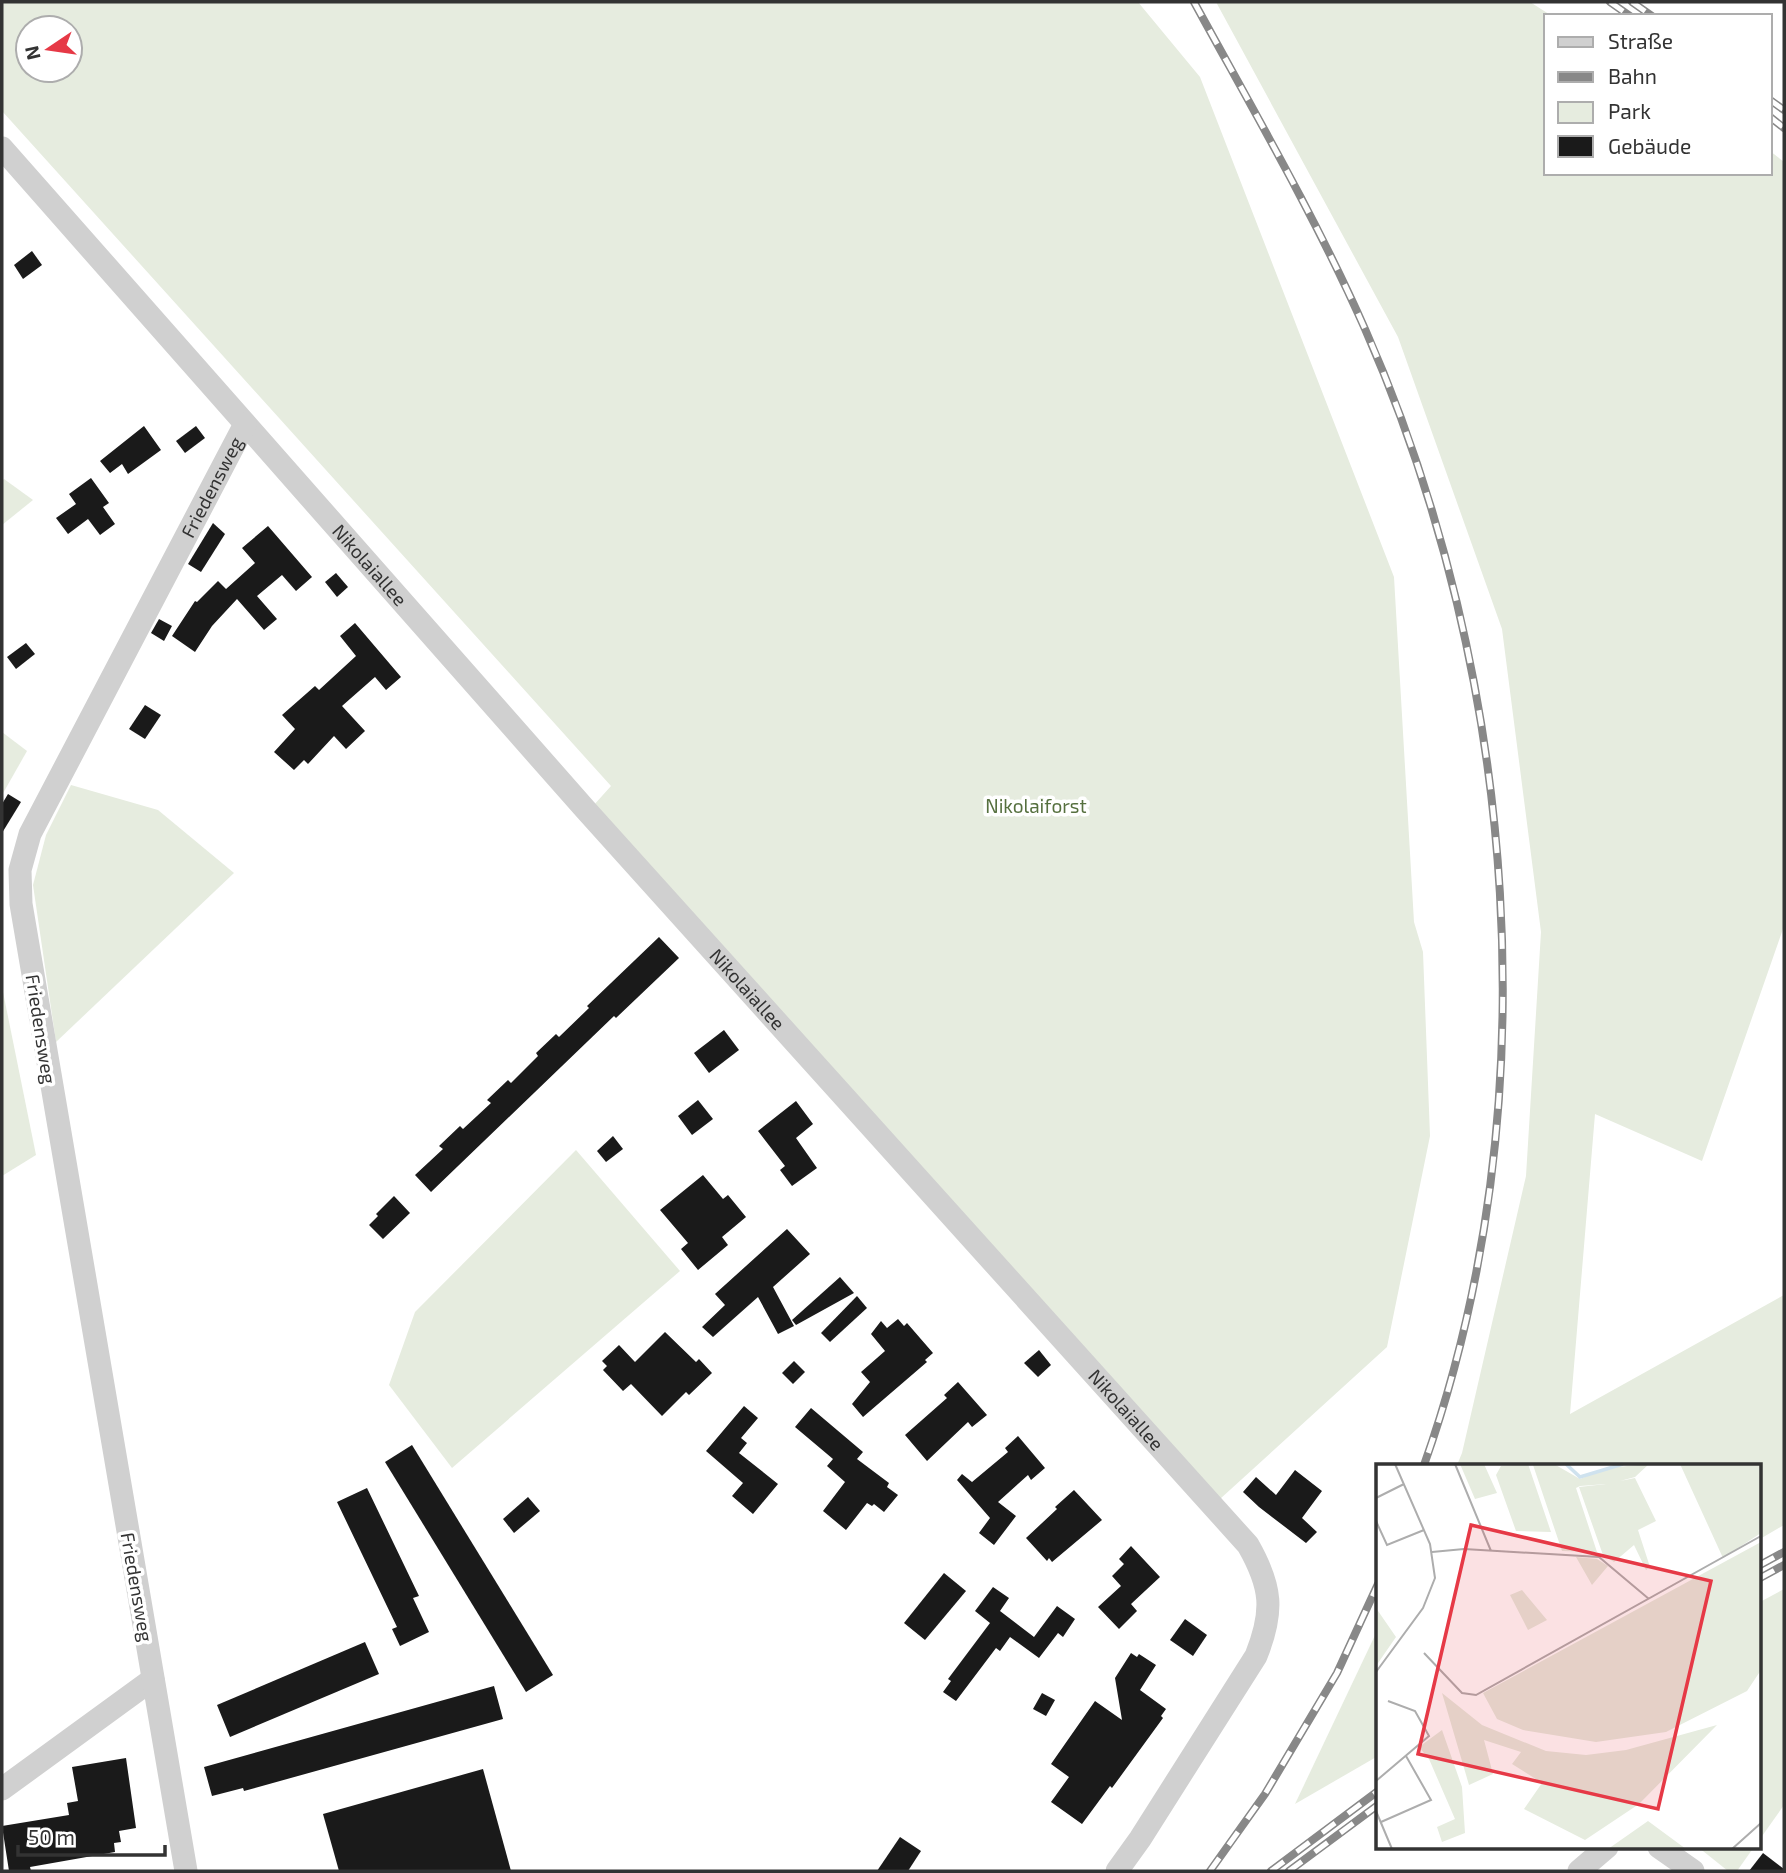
<svg xmlns="http://www.w3.org/2000/svg" width="1786" height="1873" font-family="'Exo 2',sans-serif">
	<rect width="100%" height="100%" fill="#fff"/>
	<g fill="#e6ecdf" fill-rule="evenodd">
		<path d="M 2,2 L 1138,2 L 1200,77 L 1394,577 L 1414,922 L 1423,952 L 1430,1136 L 1387,1347 L 1220,1499 L 593,806 L 611,786 L 2,111 ZM 28,28 L 70,28 L 70,70 L 28,70 Z"/>
		<path d="M 1216,2 L 1530,2 L 1552,16 L 1546,16 L 1546,173 L 1770,173 L 1770,151 L 1784,162 L 1784,926 L 1702,1161 L 1595,1114 L 1570,1414 L 1784,1295 L 1784,1525 L 1760,1539 L 1760,1465 L 1457,1465 L 1462,1453 L 1526,1176 L 1541,932 L 1502,629 L 1398,337 Z"/>
		<path d="M 4,479 L 33,500 L 2,525 L 2,481 Z"/>
		<path d="M 2,732 L 27,751 L 2,795 Z"/>
		<path d="M 71,785 L 158,810 L 234,873 L 56,1042 L 33,885 L 46,835 Z"/>
		<path d="M 2,987 L 36,1155 L 2,1176 Z"/>
		<path d="M 576,1150 L 680,1271 L 452,1468 L 389,1385 L 415,1312 Z"/>
		<path d="M 1784,1589 L 1784,1805 L 1760,1839 L 1760,1602 Z"/>
		<path d="M 1378,1629 L 1378,1756 L 1295,1804 Z"/>
		<path d="M 1698,1847 L 1754,1847 L 1737,1871 L 1728,1871 Z"/>
	</g>
	<g fill="#1a1a1a">
		<path d="M 32,251 L 42,265 L 23,279 L 14,265 Z"/>
		<path d="M 144,426 L 161,450 L 128,474 L 122,464 L 110,473 L 100,461 Z"/>
		<path d="M 196,426 L 205,438 L 185,453 L 176,441 Z"/>
		<path d="M 91,478 L 109,503 L 103,507 L 115,524 L 100,535 L 88,519 L 68,534 L 56,518 L 76,504 L 69,494 Z"/>
		<path d="M 213,523 L 225,534 L 201,572 L 188,564 Z"/>
		<path d="M 268,526 L 312,577 L 296,591 L 282,575 L 257,596 L 277,619 L 264,630 L 237,599 L 212,626 L 195,652 L 172,636 L 195,601 L 197,602 L 218,581 L 226,589 L 255,563 L 242,548 Z"/>
		<path d="M 336,573 L 348,587 L 337,597 L 325,582 Z"/>
		<path d="M 159,619 L 172,626 L 164,641 L 151,633 Z"/>
		<path d="M 355,623 L 401,677 L 386,690 L 375,677 L 342,706 L 365,731 L 346,749 L 334,736 L 308,764 L 304,760 L 294,770 L 274,752 L 295,729 L 282,715 L 315,686 L 319,690 L 356,656 L 340,636 Z"/>
		<path d="M 26,643 L 35,654 L 16,669 L 7,657 Z"/>
		<path d="M 145,705 L 161,715 L 145,739 L 129,729 Z"/>
		<path d="M 8,794 L 21,802 L 2,833 L 2,804 Z"/>
		<path d="M 659,937 L 679,958 L 616,1018 L 614,1016 L 431,1192 L 415,1175 L 443,1149 L 439,1146 L 460,1126 L 463,1129 L 491,1103 L 487,1100 L 508,1080 L 511,1083 L 538,1056 L 536,1053 L 556,1034 L 559,1037 L 589,1008 L 587,1006 Z"/>
		<path d="M 724,1030 L 739,1050 L 709,1073 L 694,1053 Z"/>
		<path d="M 698,1100 L 713,1119 L 692,1135 L 678,1116 Z"/>
		<path d="M 796,1101 L 813,1124 L 796,1138 L 817,1168 L 792,1186 L 780,1170 L 785,1166 L 758,1131 Z"/>
		<path d="M 613,1136 L 623,1149 L 606,1162 L 597,1151 Z"/>
		<path d="M 703,1175 L 723,1199 L 728,1195 L 746,1217 L 722,1237 L 728,1245 L 698,1270 L 681,1249 L 688,1243 L 660,1210 Z"/>
		<path d="M 394,1196 L 410,1213 L 383,1239 L 369,1225 L 378,1216 L 376,1214 Z"/>
		<path d="M 787,1229 L 810,1254 L 773,1287 L 794,1326 L 778,1334 L 758,1297 L 713,1337 L 702,1327 L 725,1305 L 715,1294 Z"/>
		<path d="M 840,1277 L 854,1293 L 796,1325 L 792,1320 Z"/>
		<path d="M 857,1296 L 867,1308 L 830,1342 L 821,1333 Z"/>
		<path d="M 898,1319 L 904,1326 L 907,1323 L 933,1353 L 925,1360 L 927,1362 L 863,1417 L 852,1404 L 870,1382 L 861,1372 L 885,1351 L 871,1334 L 881,1321 L 887,1328 Z"/>
		<path d="M 665,1332 L 696,1362 L 699,1359 L 712,1373 L 689,1395 L 686,1392 L 662,1416 L 631,1384 L 623,1391 L 603,1370 L 607,1366 L 602,1361 L 619,1345 L 635,1362 Z"/>
		<path d="M 1039,1350 L 1051,1365 L 1038,1377 L 1024,1363 Z"/>
		<path d="M 794,1361 L 805,1372 L 793,1384 L 782,1373 Z"/>
		<path d="M 958,1382 L 987,1415 L 972,1427 L 968,1422 L 927,1461 L 905,1435 L 947,1398 L 944,1395 Z"/>
		<path d="M 744,1406 L 758,1418 L 741,1438 L 747,1443 L 739,1453 L 778,1484 L 753,1514 L 732,1496 L 743,1483 L 706,1451 Z"/>
		<path d="M 811,1408 L 863,1452 L 857,1459 L 889,1483 L 887,1487 L 898,1495 L 884,1512 L 874,1504 L 872,1506 L 867,1503 L 846,1530 L 823,1511 L 845,1482 L 827,1466 L 833,1459 L 795,1427 Z"/>
		<path d="M 1018,1436 L 1045,1468 L 1031,1480 L 1028,1475 L 998,1502 L 1016,1516 L 994,1545 L 979,1533 L 990,1518 L 957,1480 L 962,1474 L 972,1482 L 1008,1452 L 1005,1448 Z"/>
		<path d="M 412,1445 L 553,1675 L 526,1692 L 385,1462 Z"/>
		<path d="M 1295,1470 L 1322,1491 L 1302,1518 L 1317,1532 L 1306,1543 L 1259,1507 L 1243,1492 L 1256,1477 L 1276,1495 Z"/>
		<path d="M 367,1488 L 419,1596 L 413,1598 L 429,1632 L 400,1646 L 392,1629 L 397,1627 L 337,1502 Z"/>
		<path d="M 1074,1490 L 1102,1520 L 1052,1562 L 1049,1558 L 1047,1561 L 1026,1538 L 1057,1509 L 1055,1507 Z"/>
		<path d="M 528,1497 L 540,1511 L 514,1533 L 503,1519 Z"/>
		<path d="M 1131,1546 L 1160,1577 L 1131,1604 L 1137,1611 L 1119,1629 L 1098,1607 L 1121,1586 L 1112,1576 L 1124,1564 L 1119,1559 Z"/>
		<path d="M 944,1573 L 966,1591 L 925,1640 L 904,1623 Z"/>
		<path d="M 993,1587 L 1009,1598 L 1000,1611 L 1034,1637 L 1057,1606 L 1075,1619 L 1063,1637 L 1058,1633 L 1039,1658 L 1010,1637 L 1000,1651 L 996,1648 L 956,1701 L 943,1692 L 951,1681 L 948,1679 L 990,1623 L 975,1611 Z"/>
		<path d="M 1185,1619 L 1207,1635 L 1193,1656 L 1170,1640 Z"/>
		<path d="M 365,1642 L 379,1674 L 230,1737 L 217,1705 Z"/>
		<path d="M 1131,1653 L 1137,1657 L 1139,1654 L 1156,1665 L 1140,1690 L 1166,1709 L 1161,1716 L 1163,1718 L 1112,1788 L 1110,1786 L 1082,1824 L 1051,1802 L 1069,1777 L 1051,1764 L 1095,1701 L 1122,1720 L 1115,1678 Z"/>
		<path d="M 494,1686 L 503,1719 L 244,1791 L 243,1788 L 212,1796 L 204,1767 Z"/>
		<path d="M 1042,1693 L 1055,1700 L 1046,1716 L 1033,1709 Z"/>
		<path d="M 126,1758 L 136,1828 L 119,1831 L 121,1842 L 114,1843 L 115,1852 L 30,1867 L 31,1871 L 9,1871 L 2,1826 L 69,1815 L 67,1803 L 78,1801 L 72,1767 Z"/>
		<path d="M 483,1769 L 511,1871 L 339,1871 L 323,1814 Z"/>
		<path d="M 900,1837 L 921,1851 L 908,1871 L 877,1871 Z"/>
		<path d="M 1763,1853 L 1784,1869 L 1784,1871 L 1749,1871 Z"/>
	</g>
	<g fill="none" stroke-linecap="round" stroke-linejoin="round">
		<g stroke="#d0d0d0" stroke-width="23">
			<path id="s1" d="M 2,148 L 585,809 L 1248,1545 C 1272,1587 1274,1611 1256,1656 L 1140,1839 L 1117,1871"/>
			<path d="M 2,1789 L 153,1679"/>
			<path d="M 1659,1847 L 1693,1871"/>
			<path id="s2" d="M 186,1871 L 21,904 L 20,870 L 30,834 L 245,424"/>
			<path d="M 1579,1871 L 1607,1847"/>
		</g>
		<g stroke="#888" stroke-width="8">
			<g id="rail">
				<path d="M 1194,2 C 1253,110 1315,216 1365,329 C 1518,676 1552,1106 1424,1465"/>
				<path d="M 1610,2 L 1630,16"/>
				<path d="M 1632,2 L 1652,16"/>
				<path d="M 1770,100 L 1784,110"/>
				<path d="M 1770,117 L 1784,128"/>
				<path d="M 1760,1565 L 1784,1552"/>
				<path d="M 1760,1578 L 1784,1565"/>
				<path d="M 1210,1871 L 1265,1794 L 1337,1673 L 1378,1584"/>
				<path d="M 1271,1871 L 1378,1791"/>
				<path d="M 1289,1871 L 1378,1805"/>
			</g>
		</g>
		<use href="#rail" stroke="#fff" stroke-width="5" stroke-dasharray="16" stroke-linecap="butt"/>
	</g>
	<g text-anchor="middle" stroke-width="7" stroke-linejoin="round" paint-order="stroke">
		<g font-size="19" fill="#333" stroke="#fff">
			<text dy="7" stroke="none"><textPath href="#s2" startOffset="1444">Friedensweg</textPath></text>
			<text dy="7" stroke="none"><textPath href="#s1" startOffset="556">Nikolaiallee</textPath></text>
			<text dy="7" stroke="none"><textPath href="#s1" startOffset="1124">Nikolaiallee</textPath></text>
			<text transform="translate(41 1029) rotate(81)" y="7">Friedensweg</text>
			<text dy="7" stroke="none"><textPath href="#s1" startOffset="1690">Nikolaiallee</textPath></text>
			<text transform="translate(137 1587) rotate(80)" y="7">Friedensweg</text>
		</g>
		<g font-size="19" fill="#56703f" stroke="#fff">
			<text x="1036" y="813">Nikolaiforst</text>
		</g>
	</g>
	<g transform="translate(1376 1464)">
		<rect width="385" height="385" fill="#fff"/>
		<path d="M 84,0 L 108,0 L 121,29 L 99,35 ZM 152,0 L 175,68 L 140,67 L 120,11 L 125,2 ZM 178,0 L 204,15 L 230,4 L 273,0 L 259,13 L 244,17 L 259,14 L 280,57 L 262,66 L 274,103 L 270,106 L 258,81 L 238,98 L 227,91 L 203,23 L 230,20 L 204,22 L 200,24 L 221,88 L 186,87 L 157,1 ZM 304,0 L 385,0 L 385,69 L 347,94 ZM 385,78 L 385,206 L 371,227 L 290,268 L 220,278 L 147,266 L 121,255 L 107,229 ZM 200,93 L 221,95 L 232,102 L 216,121 ZM 146,126 L 171,156 L 152,166 L 134,131 ZM 0,144 L 20,173 L 0,202 ZM 66,229 L 106,261 L 170,287 L 210,291 L 250,286 L 341,261 L 263,340 L 209,376 L 148,345 L 166,319 L 136,300 L 145,288 L 108,276 L 117,310 L 93,321 ZM 66,266 L 86,323 L 89,369 L 66,378 L 61,363 L 79,355 L 53,295 L 43,283 ZM 272,357 L 310,385 L 232,385 Z" fill="#e6ecdf"/>
		<path fill="none" stroke="#cfe2ee" stroke-width="3.5" d="M 190,0 L 204,13 L 247,0"/>
		<path fill="none" stroke="#adadad" stroke-width="2" d="M 79,0 L 115,87M 0,34 L 28,20M 0,57 L 11,81 L 48,66M 56,88 L 88,85 L 223,93 L 273,135M 48,189 L 86,229 L 100,231 L 385,72M 0,208 L 47,144 L 59,114 L 54,80 L 19,0M 0,317 L 53,272 L 39,247 L 12,237M 0,347 L 16,385M 5,358 L 55,336 L 30,292M 356,385 L 385,359"/>
		<path fill="#e63946" fill-opacity="0.15" stroke="#e63946" stroke-width="3.5" d="M 95,61 L 335,117 L 282,345 L 42,290 Z"/>
		<rect width="385" height="385" fill="none" stroke="#333" stroke-width="3.5"/>
	</g>
	<rect width="1786" height="1873" fill="none" stroke="#333333" stroke-width="7"/>
	<rect x="1544" y="14" width="228" height="161" fill="#ffffff" stroke="#adadad" stroke-width="2"/>
	<rect x="1558" y="37" width="35" height="10" fill="#d0d0d0" stroke="#adadad" stroke-width="2"/>
	<text x="1608" y="49" font-size="21" fill="#333333">Straße</text>
	<rect x="1558" y="72" width="35" height="10" fill="#888888" stroke="#adadad" stroke-width="2"/>
	<text x="1608" y="84" font-size="21" fill="#333333">Bahn</text>
	<rect x="1558" y="102" width="35" height="21" fill="#e6ecdf" stroke="#adadad" stroke-width="2"/>
	<text x="1608" y="119" font-size="21" fill="#333333">Park</text>
	<rect x="1558" y="136" width="35" height="21" fill="#1a1a1a" stroke="#adadad" stroke-width="2"/>
	<text x="1608" y="154" font-size="21" fill="#333333">Gebäude</text>
	<g transform="translate(49 49) rotate(257)"><circle r="33" fill="#ffffff" stroke="#adadad" stroke-width="2"/>
	<path d="M0-5L12 26L0 18L-12 26Z" fill="#e63946"/>
	<text y="-10" font-size="19" font-weight="bold" text-anchor="middle" fill="#333333">N</text>
	</g>
	<path d="M18 1845v10h147v-10" fill="none" stroke="#333333" stroke-width="3.5"/>
	<text x="28" y="1845" font-size="21" fill="#333333" stroke="#ffffff" stroke-width="5" paint-order="stroke">50 m</text>
</svg>
